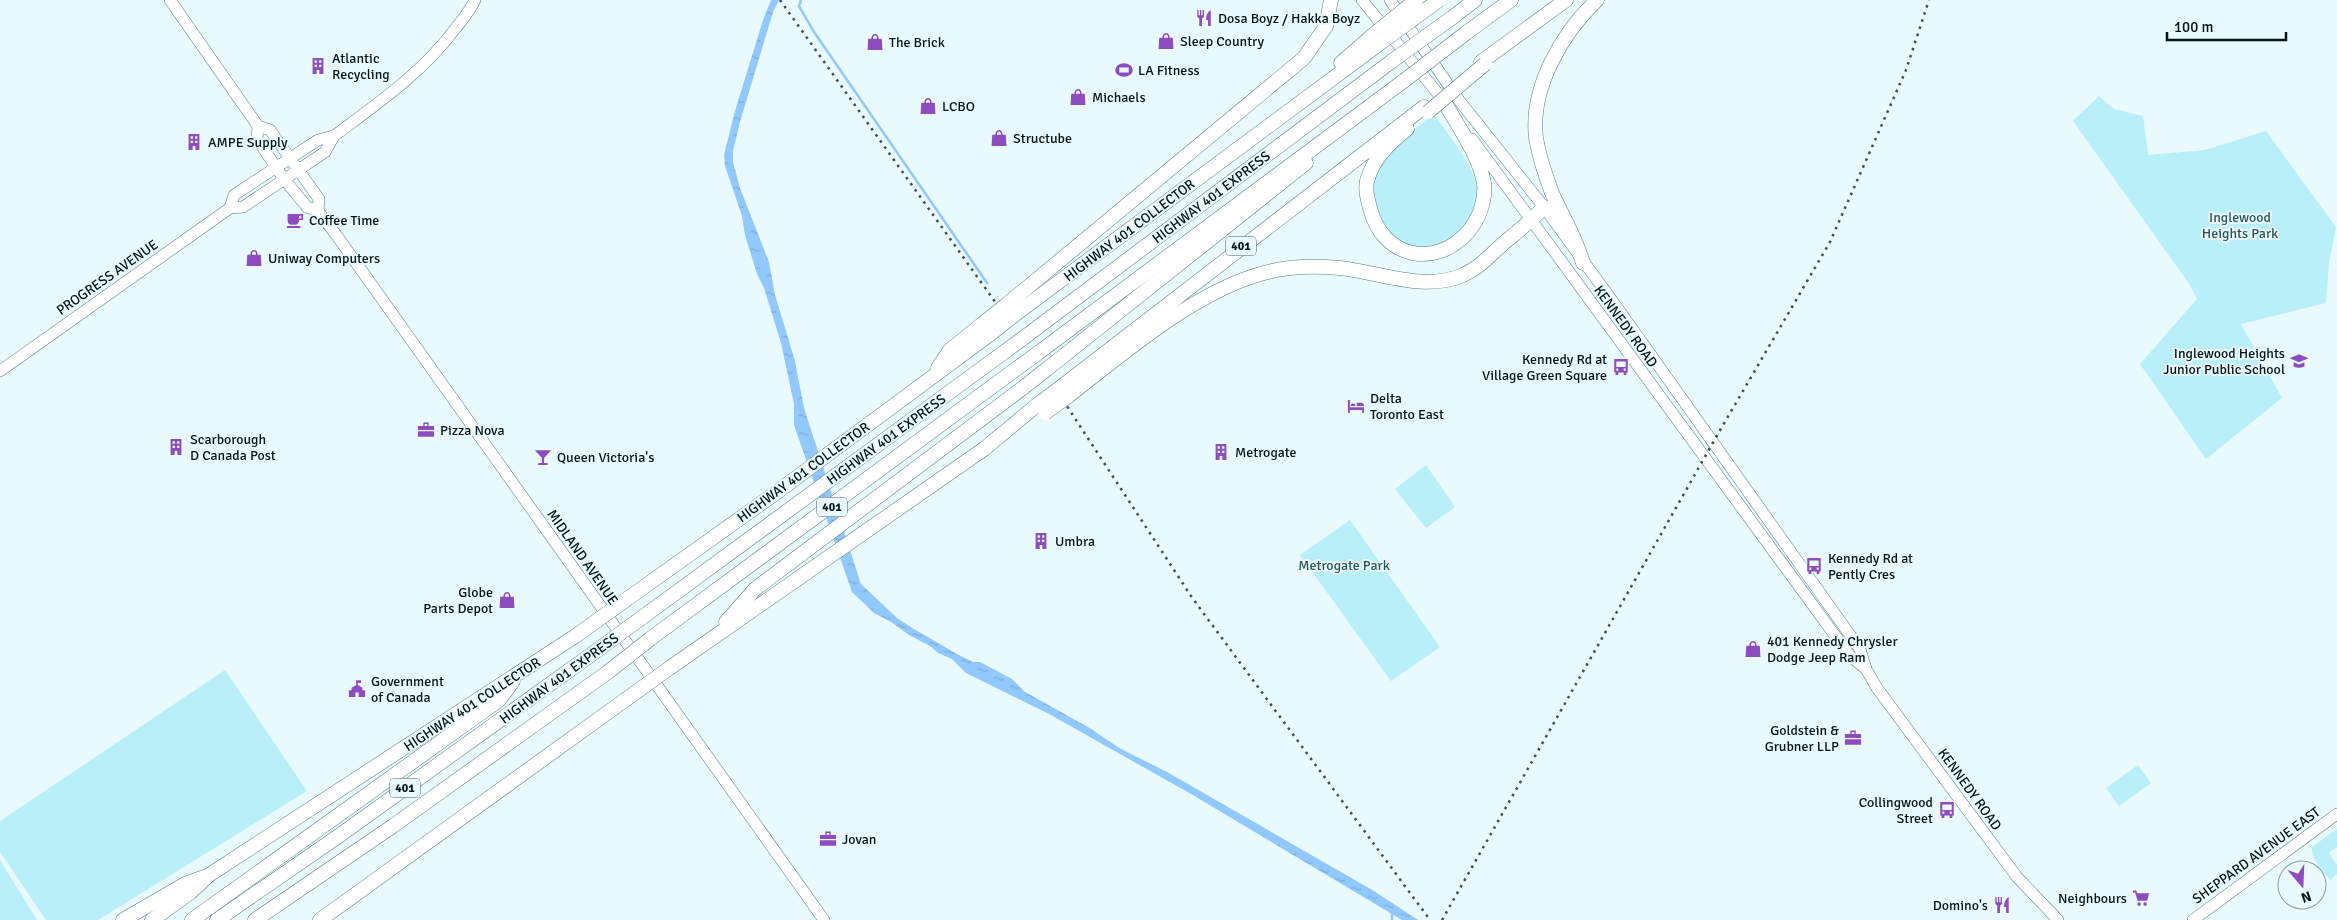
<svg xmlns="http://www.w3.org/2000/svg" width="2337" height="920" font-family="Signika,sans-serif">
	<defs>
		<pattern id="water-ripples" width="26" height="14" patternUnits="userSpaceOnUse" patternTransform="scale(1.25)"><rect width="26" height="14" fill="#91c8fd"/><path d="M2 4q2-2 4 0t4 0M15 11q2-2 4 0t4 0" fill="none" stroke="#7babd8"/></pattern>
	</defs>
	<rect width="100%" height="100%" fill="#e8fafd"/>
	<g fill="#b8eff9">
		<path d="M 2099,96 L 2114,109 L 2143,116 L 2148,155 L 2205,150 L 2266,131 L 2336,227 L 2329,263 L 2326,303 L 2241,324 L 2282,398 L 2206,459 L 2140,364 L 2197,299 L 2190,285 L 2073,121 Z"/>
		<path d="M 1434,114 C 1449,137 1475,164 1478,193 C 1478,199 1478,210 1476,215 C 1467,236 1437,251 1415,247 C 1401,245 1390,234 1383,223 C 1349,177 1401,139 1434,114 Z"/>
		<path d="M 1426,465 L 1455,507 L 1426,528 L 1395,489 Z"/>
		<path d="M 1350,520 L 1440,647 L 1391,681 L 1300,555 Z"/>
		<path d="M 225,670 L 307,791 L 98,920 L 46,920 L 0,852 L 0,821 Z"/>
		<path d="M 2138,765 L 2151,783 L 2119,806 L 2106,788 Z"/>
		<path d="M 2337,829 L 2337,847 L 2329,853 L 2337,865 L 2337,874 L 2330,880 C 2323,870 2311,860 2312,847 Z"/>
		<path d="M 0,860 L 37,920 L 0,920 Z"/>
	</g>
	<path fill="url(#water-ripples)" d="M 771,0 L 779,0 L 773,12 L 740,122 L 733,151 L 733,162 L 740,188 L 769,262 L 775,295 L 795,361 L 804,408 L 861,584 L 897,618 L 914,629 L 957,654 L 973,662 L 980,662 L 1012,679 L 1025,692 L 1088,727 L 1121,749 L 1167,772 L 1374,891 L 1418,920 L 1402,920 L 1191,794 L 1049,714 L 966,673 L 952,659 L 938,653 L 930,646 L 909,635 L 891,622 L 874,613 L 852,592 L 794,425 L 794,404 L 781,343 L 764,288 L 757,274 L 745,235 L 742,216 L 725,166 L 724,155 L 735,111 L 763,20 Z"/>
	<g fill="none" stroke-linecap="round" stroke-linejoin="round">
		<g stroke="#91c8fd" stroke-width="2.5">
			<path d="M 801,0 L 799,6 L 814,32 L 987,283"/>
			<path d="M 1392,920 L 1392,913"/>
		</g>
		<g stroke="#537e85" stroke-width="12">
			<g id="secondary">
				<path d="M 170,0 L 258,126 L 270,130 L 319,199 L 318,211"/>
				<path d="M 1362,0 L 1448,106"/>
				<path d="M 1390,0 L 1458,99 L 1544,207 L 1616,306 L 1860,649 L 1866,669 L 1877,688 L 2017,877 L 2058,920"/>
				<path d="M 258,126 L 257,139 L 284,179 L 307,207 L 318,211 L 337,236 L 824,920"/>
				<path d="M 1472,139 L 1850,656 L 1866,669"/>
				<path d="M 230,208 L 234,195 L 318,140 L 334,136"/>
				<path d="M 0,371 L 230,208 L 243,207 L 325,152 L 334,136 C 378,103 422,73 455,29 C 462,20 470,11 475,0"/>
				<path d="M 2193,920 L 2337,814"/>
			</g>
		</g>
		<g stroke="#537e85" stroke-width="15">
			<g id="highway">
				<path d="M 1453,17 L 1475,0"/>
				<path d="M 1466,33 L 1511,0"/>
				<path d="M 1481,62 L 1566,0"/>
				<path d="M 1341,63 L 1372,36"/>
				<path d="M 1407,129 C 1393,140 1375,157 1369,175 C 1364,186 1367,197 1370,208 C 1382,257 1434,270 1468,232 C 1479,219 1486,201 1484,183 C 1479,156 1460,129 1446,105"/>
				<path d="M 1583,263 C 1575,235 1563,218 1552,193 C 1546,177 1539,156 1536,138 C 1530,88 1562,33 1597,0"/>
				<path d="M 1005,306 L 1304,58 L 1326,26 L 1331,0"/>
				<path d="M 1013,316 L 1379,44"/>
				<path d="M 1026,336 L 1392,61"/>
				<path d="M 1038,353 L 1405,80"/>
				<path d="M 938,368 L 950,350 L 981,325"/>
				<path d="M 1047,369 L 1306,163"/>
				<path d="M 1061,387 L 1424,107"/>
				<path d="M 1067,397 C 1124,353 1197,289 1268,272 C 1291,266 1316,266 1340,268 C 1378,272 1425,292 1463,275 C 1482,267 1494,250 1510,238 C 1522,228 1533,219 1544,207"/>
				<path d="M 627,599 L 773,495 L 989,335"/>
				<path d="M 640,619 L 1003,353"/>
				<path d="M 726,622 L 755,589 L 1024,387"/>
				<path d="M 650,639 L 1012,372"/>
				<path d="M 671,667 L 984,449 L 1037,405"/>
				<path d="M 123,920 L 185,884 L 204,877"/>
				<path d="M 152,920 L 191,892 L 209,875 L 577,635"/>
				<path d="M 192,920 L 499,700 L 513,681"/>
				<path d="M 217,920 L 340,835 L 592,654"/>
				<path d="M 255,920 L 393,826 L 608,672"/>
				<path d="M 320,920 L 625,700"/>
			</g>
		</g>
		<use href="#secondary" stroke="#fff" stroke-width="11"/>
		<use href="#highway" stroke="#fff" stroke-width="14"/>
		<g stroke="#3e4f52" stroke-width="2.5" stroke-dasharray="2.5 5" stroke-linecap="butt">
			<path d="M 780,0 L 998,306"/>
			<path d="M 1059,394 L 1193,599 L 1430,920"/>
			<path d="M 1442,920 L 1719,432 L 1830,242 L 1906,70 L 1929,0"/>
		</g>
		<g stroke="#537e85" stroke-width="15" stroke-linecap="butt">
			<g id="highway-bridge">
				<path d="M 1372,36 L 1416,0"/>
				<path d="M 1379,44 L 1439,0"/>
				<path d="M 1392,61 L 1453,17"/>
				<path d="M 1405,80 L 1466,33"/>
				<path d="M 1428,112 L 1485,64"/>
				<path d="M 981,325 L 1005,306"/>
				<path d="M 989,335 L 1013,316"/>
				<path d="M 1003,353 L 1026,336"/>
				<path d="M 1012,372 L 1038,353"/>
				<path d="M 1024,387 L 1047,369"/>
				<path d="M 1037,405 L 1061,387"/>
				<path d="M 1045,413 L 1067,397"/>
				<path d="M 577,635 L 627,599"/>
				<path d="M 592,654 L 640,619"/>
				<path d="M 608,672 L 650,639"/>
				<path d="M 625,700 L 671,667"/>
			</g>
		</g>
		<use href="#highway-bridge" stroke="#fff" stroke-width="14"/>
	</g>
	<defs>
		<g id="restaurant-bare" transform="scale(1.35)"><path d="M-5-6h1v4h1v-4h1v4h1v-4h1v5L-1.5 .5V6h-2V.5L-5-1ZM5-6V6H3V1.5H1.5Q1.5-4 5-6Z" fill="#8e4cc0" stroke="#e8fafd" stroke-width="2.5" paint-order="stroke"/></g>
		<g id="shop-bare" transform="scale(1.35)"><path d="M-5-2.5h2.3a2.7 3.5 0 0 1 5.4 0H5L5.5 6h-11ZM-1.5-2.5h3a1.5 2.3 0 0 0-3 0Z" fill="#8e4cc0" stroke="#e8fafd" stroke-width="2.5" paint-order="stroke"/></g>
		<g id="building-bare" transform="scale(1.35)"><path d="M-4-6H4V6H1V3H-1V6H-4ZM-2.5-4.3h1.7v1.8h-1.7ZM.8-4.3h1.7v1.8H.8ZM-2.5-1h1.7V.8h-1.7ZM.8-1h1.7V.8H.8Z" fill="#8e4cc0" stroke="#e8fafd" stroke-width="2.5" paint-order="stroke"/></g>
		<g id="stadium-bare" transform="scale(1.35)"><path d="M0-5a6.5 5 0 1 0 0 10a6.5 5 0 1 0 0-10ZM-3.5-1.8h7v3.6h-7Z" fill="#8e4cc0" stroke="#e8fafd" stroke-width="2.5" paint-order="stroke"/></g>
		<g id="cafe-bare" transform="scale(1.35)"><path d="M-5.5-4.5H6V0H3Q3 3.5 0 3.5H-2.5Q-5.5 3.5-5.5 0ZM3-3.2v2h1.7v-2ZM-6 4.5H4V6H-6Z" fill="#8e4cc0" stroke="#e8fafd" stroke-width="2.5" paint-order="stroke"/></g>
		<g id="school-bare" transform="scale(1.35)"><path d="M0-5L7-2L0 1L-7-2ZM-4 1L0 2.5L4 1V4Q0 6-4 4Z" fill="#8e4cc0" stroke="#e8fafd" stroke-width="2.5" paint-order="stroke"/></g>
		<g id="bus-bare" transform="scale(1.35)"><path d="M-5-6H5V4H4V6H2V4H-2V6H-4V4H-5ZM-3.5-4V0h7V-4ZM-3.5 1.2v1.5H-2V1.2ZM2 1.2v1.5H3.5V1.2Z" fill="#8e4cc0" stroke="#e8fafd" stroke-width="2.5" paint-order="stroke"/></g>
		<g id="hotel-bare" transform="scale(1.35)"><path d="M-6-4.5h1.5V1H6V5H4.5V3h-9V5H-6ZM-4 0a1.8 1.8 0 1 1 3.6 0ZM.5 0V-2.5h3Q6-2.5 6 0Z" fill="#8e4cc0" stroke="#e8fafd" stroke-width="2.5" paint-order="stroke"/></g>
		<g id="office-bare" transform="scale(1.35)"><path d="M-6-3h4V-5.5h4V-3h4V5H-6ZM-1-4.5V-3h2v-1.5ZM-6 0V1H6V0Z" fill="#8e4cc0" stroke="#e8fafd" stroke-width="2.5" paint-order="stroke"/></g>
		<g id="bar-bare" transform="scale(1.35)"><path d="M-6-5H6L.8 .8V4.5H3.5V6h-7V4.5H-.8V.8Z" fill="#8e4cc0" stroke="#e8fafd" stroke-width="2.5" paint-order="stroke"/></g>
		<g id="civic-bare" transform="scale(1.35)"><path d="M-.6-6.5H3V-4.5H.6V-3L4-1V1h2V6H-6V1h2V-1L-.6-3ZM-1.2 2.5V6h2.4V2.5Z" fill="#8e4cc0" stroke="#e8fafd" stroke-width="2.5" paint-order="stroke"/></g>
		<g id="supermarket-bare" transform="scale(1.35)"><path d="M-6-5.5h2.5l.6 2H6L4.5 2H-2.5L-4.4-4H-6ZM-1.5 3.2a1.3 1.3 0 1 0 .1 0ZM3 3.2a1.3 1.3 0 1 0 .1 0Z" fill="#8e4cc0" stroke="#e8fafd" stroke-width="2.5" paint-order="stroke"/></g>
	</defs>
	<g fill-rule="evenodd">
		<use href="#restaurant-bare" x="1204" y="18"/>
		<use href="#shop-bare" x="1166" y="41"/>
		<use href="#shop-bare" x="875" y="42"/>
		<use href="#building-bare" x="318" y="66"/>
		<use href="#stadium-bare" x="1124" y="70"/>
		<use href="#shop-bare" x="1078" y="97"/>
		<use href="#shop-bare" x="928" y="106"/>
		<use href="#shop-bare" x="999" y="138"/>
		<use href="#building-bare" x="194" y="142"/>
		<use href="#cafe-bare" x="295" y="220"/>
		<use href="#shop-bare" x="254" y="258"/>
		<use href="#school-bare" x="2299" y="361"/>
		<use href="#bus-bare" x="1621" y="367"/>
		<use href="#hotel-bare" x="1356" y="406"/>
		<use href="#office-bare" x="426" y="430"/>
		<use href="#building-bare" x="176" y="447"/>
		<use href="#building-bare" x="1221" y="452"/>
		<use href="#bar-bare" x="543" y="457"/>
		<use href="#building-bare" x="1041" y="541"/>
		<use href="#bus-bare" x="1814" y="566"/>
		<use href="#shop-bare" x="507" y="600"/>
		<use href="#shop-bare" x="1753" y="649"/>
		<use href="#civic-bare" x="357" y="689"/>
		<use href="#office-bare" x="1853" y="738"/>
		<use href="#bus-bare" x="1947" y="810"/>
		<use href="#office-bare" x="828" y="839"/>
		<use href="#supermarket-bare" x="2141" y="898"/>
		<use href="#restaurant-bare" x="2002" y="905"/>
	</g>
	<g text-anchor="middle" stroke-width="4" stroke-linejoin="round" paint-order="stroke">
		<g fill="#e8fafd" stroke="#485a5d" stroke-width="1">
			<rect x="1226" y="236.5" width="30" height="19" rx="4"/>
			<rect x="817" y="497.5" width="30" height="19" rx="4"/>
			<rect x="390" y="778.5" width="30" height="19" rx="4"/>
		</g>
		<g font-size="12" font-weight="bold" fill="#041518">
			<text x="1241" y="250">401</text>
			<text x="832" y="511">401</text>
			<text x="405" y="792">401</text>
		</g>
		<g font-size="14" fill="#041518" stroke="#e8fafd" text-anchor="start">
			<text x="1218" y="23">Dosa Boyz / Hakka Boyz</text>
			<text x="1180" y="46">Sleep Country</text>
			<text x="889" y="47">The Brick</text>
			<text x="332" y="63">Atlantic<tspan x="332" dy="16">Recycling</tspan></text>
			<text x="1138" y="75">LA Fitness</text>
			<text x="1092" y="102">Michaels</text>
			<text x="942" y="111">LCBO</text>
			<text x="1013" y="143">Structube</text>
			<text x="208" y="147">AMPE Supply</text>
			<text x="309" y="225">Coffee Time</text>
			<text x="268" y="263">Uniway Computers</text>
			<text x="2285" y="358" text-anchor="end">Inglewood Heights<tspan x="2285" dy="16">Junior Public School</tspan></text>
			<text x="1607" y="364" text-anchor="end">Kennedy Rd at<tspan x="1607" dy="16">Village Green Square</tspan></text>
			<text x="1370" y="403">Delta<tspan x="1370" dy="16">Toronto East</tspan></text>
			<text x="440" y="435">Pizza Nova</text>
			<text x="190" y="444">Scarborough<tspan x="190" dy="16">D Canada Post</tspan></text>
			<text x="1235" y="457">Metrogate</text>
			<text x="557" y="462">Queen Victoria's</text>
			<text x="1055" y="546">Umbra</text>
			<text x="1828" y="563">Kennedy Rd at<tspan x="1828" dy="16">Pently Cres</tspan></text>
			<text x="493" y="597" text-anchor="end">Globe<tspan x="493" dy="16">Parts Depot</tspan></text>
			<text x="1767" y="646">401 Kennedy Chrysler<tspan x="1767" dy="16">Dodge Jeep Ram</tspan></text>
			<text x="371" y="686">Government<tspan x="371" dy="16">of Canada</tspan></text>
			<text x="1839" y="735" text-anchor="end">Goldstein &amp;<tspan x="1839" dy="16">Grubner LLP</tspan></text>
			<text x="1933" y="807" text-anchor="end">Collingwood<tspan x="1933" dy="16">Street</tspan></text>
			<text x="842" y="844">Jovan</text>
			<text x="2127" y="903" text-anchor="end">Neighbours</text>
			<text x="1988" y="910" text-anchor="end">Domino's</text>
		</g>
		<g font-size="14" fill="#041518" stroke="#e8fafd">
			<text transform="translate(1211 197) rotate(-37)" y="5">HIGHWAY 401 EXPRESS</text>
			<text transform="translate(1129 230) rotate(-37)" y="5">HIGHWAY 401 COLLECTOR</text>
			<text transform="translate(107 277) rotate(-35)" y="5">PROGRESS AVENUE</text>
			<text transform="translate(1626 326) rotate(54)" y="5">KENNEDY ROAD</text>
			<text transform="translate(886 439) rotate(-36)" y="5">HIGHWAY 401 EXPRESS</text>
			<text transform="translate(803 472) rotate(-36)" y="5">HIGHWAY 401 COLLECTOR</text>
			<text transform="translate(583 557) rotate(55)" y="5">MIDLAND AVENUE</text>
			<text transform="translate(559 678) rotate(-36)" y="5">HIGHWAY 401 EXPRESS</text>
			<text transform="translate(472 704) rotate(-33)" y="5">HIGHWAY 401 COLLECTOR</text>
			<text transform="translate(1970 789) rotate(54)" y="5">KENNEDY ROAD</text>
			<text transform="translate(2256 855) rotate(-36)" y="5">SHEPPARD AVENUE EAST</text>
		</g>
		<g font-size="14" fill="#2a565d" stroke="#e8fafd">
			<text x="2240" y="222">Inglewood<tspan x="2240" dy="16">Heights Park</tspan></text>
			<text x="1344" y="570">Metrogate Park</text>
		</g>
	</g>
	<g transform="translate(2302 885) rotate(161)"><circle r="24" fill="#e8fafd" stroke="#8d9ea1"/>
	<path d="M0-4L9 19L0 12L-9 19Z" fill="#8e4cc0"/>
	<text y="-8" font-size="14" font-weight="bold" text-anchor="middle" fill="#041518">N</text>
	</g>
	<path d="M2167 32v8h119v-8" fill="none" stroke="#041518" stroke-width="2.5"/>
	<text x="2174" y="32" font-size="15" fill="#041518" stroke="#e8fafd" stroke-width="4" paint-order="stroke">100 m</text>
</svg>
